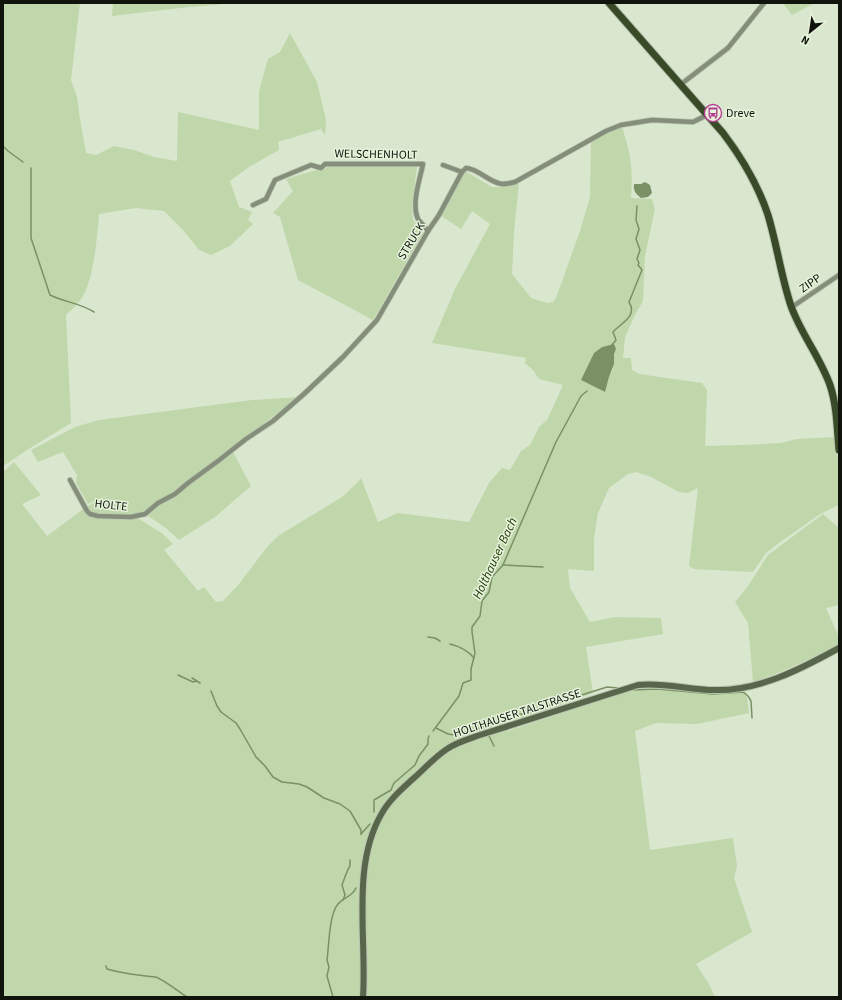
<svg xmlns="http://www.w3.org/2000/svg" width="842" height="1000" font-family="'Source Sans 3',sans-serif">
	<rect width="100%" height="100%" fill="#dae7cf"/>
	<g fill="#bfd7aa" fill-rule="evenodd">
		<path d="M 3,3 L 80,3 L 71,80 L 77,97 L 80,119 L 86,153 L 96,155 L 114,146 L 134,150 L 154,157 L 177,161 L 178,112 L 259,130 L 259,91 L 268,59 L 280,52 L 290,33 L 317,82 L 326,120 L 325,135 L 321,129 L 278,142 L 279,150 L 249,167 L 230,181 L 239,207 L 252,212 L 248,220 L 253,224 L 230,246 L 211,255 L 199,250 L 183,230 L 164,211 L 136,208 L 99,214 C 97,237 94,281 81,299 C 77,305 71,310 66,315 L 71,423 L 27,450 L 3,466 Z"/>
		<path d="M 113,3 L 237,3 L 189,7 L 112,16 Z"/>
		<path d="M 783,3 L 815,3 L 792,15 Z"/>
		<path d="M 622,127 C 631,155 633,168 631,198 L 652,199 L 655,209 L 645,256 L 643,301 L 635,315 L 625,337 L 623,358 L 631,358 L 632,370 L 639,374 L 702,383 L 707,390 L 705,446 L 743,445 L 781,443 L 797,439 L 835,437 L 839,467 L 839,505 L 820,514 L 776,545 L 766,553 L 753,572 L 694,569 L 689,566 L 698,488 L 688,493 L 679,492 L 651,477 L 636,472 L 628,474 L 609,488 L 598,513 L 594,538 L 594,571 L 568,569 L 570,588 L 590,622 L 615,617 L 661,618 L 663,634 L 586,647 L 593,693 L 507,725 L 508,731 L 631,690 L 650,687 L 724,694 L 746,691 L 749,713 L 697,724 L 656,723 L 635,731 L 650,850 L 733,838 L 737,866 L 734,878 L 752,932 L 696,964 L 709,984 L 715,997 L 3,997 L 3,472 L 14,462 L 41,495 L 22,504 L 47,536 L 86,507 L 109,495 L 88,504 L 76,483 L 77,475 L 63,452 L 38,462 L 31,450 L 75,427 L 99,420 L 252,400 L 300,397 L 242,439 L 200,473 L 138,515 L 131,514 L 163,534 L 173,544 L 164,550 L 198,591 L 204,587 L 216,602 L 223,601 L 239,584 L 267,547 L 278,536 L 342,497 L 356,484 L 361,478 L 378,522 L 398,513 L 469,522 L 489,483 L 502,468 L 510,470 L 521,451 L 530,445 L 539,427 L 547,420 L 563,385 L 539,379 L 533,370 L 525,363 L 526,358 L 432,343 L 455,289 L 490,224 L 472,211 L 461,229 L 440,215 L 461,175 L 465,171 L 492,187 L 504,187 L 519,183 L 514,232 L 512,274 L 531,298 L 547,303 L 553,302 L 556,298 L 580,231 L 590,197 L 591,141 ZM 604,346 L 616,349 L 614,353 L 613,369 L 609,377 L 605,392 L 581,380 L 594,353 Z"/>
		<path d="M 340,165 L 417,167 L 412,205 L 413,220 L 423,233 L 373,320 L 298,280 L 280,217 L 273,213 L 293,191 L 286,179 L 323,168 Z"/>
		<path d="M 233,452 L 251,486 L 215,517 L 179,540 L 166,528 L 148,516 L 148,513 Z"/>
		<path d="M 823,514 L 839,528 L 839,605 L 826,608 L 839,637 L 839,644 C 811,659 783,672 753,682 L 748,623 L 735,602 L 748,586 L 768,555 Z"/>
	</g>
	<g fill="#7a9165">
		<path d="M 645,182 L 650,185 L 652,193 L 648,197 L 641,198 C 636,194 633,191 634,184 L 641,184 Z"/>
		<path d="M 614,344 L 616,349 L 614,354 L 614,364 L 609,377 L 605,392 L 581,380 L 594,353 L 602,347 Z"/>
	</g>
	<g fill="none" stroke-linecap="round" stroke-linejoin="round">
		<g stroke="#7a9165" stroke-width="1.5">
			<path d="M 3,146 L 8,151 L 23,162"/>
			<path d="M 31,168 L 31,238 L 50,295 C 64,302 80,303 94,312"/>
			<path d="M 612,345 L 616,340 L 613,332 C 621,323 638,316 629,302 L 642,270 L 638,265 L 639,263 L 637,259 L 640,250 L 636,239 L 639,229 L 636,220 L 637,206"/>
			<path d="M 503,565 L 543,567"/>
			<path d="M 428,637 L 435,638 L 440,641"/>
			<path d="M 450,644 C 459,646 468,651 474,658"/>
			<path d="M 178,675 L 193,682 L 196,681"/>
			<path d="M 192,678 L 200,683"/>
			<path d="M 633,690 L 657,689 L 713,694 L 743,692 L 748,696 L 751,701 L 752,718"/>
			<path d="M 211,691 L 217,706 L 221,712 L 236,723 L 240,729 L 256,757 L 265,766 L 273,777 L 282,782 L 299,784 L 307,787 L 324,798 L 340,804 L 350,811 L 361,830 L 361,834"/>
			<path d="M 436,728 L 448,734 L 455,735 L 479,728 L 482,730 L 484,726 L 607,687 L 619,688"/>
			<path d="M 433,731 L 459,696 L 463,683 L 471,680 L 471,669 L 475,653 L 472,632 L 472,627 L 480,616 L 482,601 L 489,592 L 492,577 L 503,565 L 556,442 L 581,396 L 587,391"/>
			<path d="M 489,736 L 494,746"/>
			<path d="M 374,812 L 374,800 L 391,790 L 394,783 L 415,765 L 419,756 L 428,744 L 428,739 L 429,736"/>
			<path d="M 361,834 L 370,824"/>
			<path d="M 343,900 L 345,895 L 342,885 C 345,878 346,872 350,866 L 350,860"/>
			<path d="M 106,966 L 107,969 C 122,974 140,975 155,977 C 162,978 180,993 187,997"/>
			<path d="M 333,997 L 327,976 L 329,967 L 327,960 C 329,946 329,914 338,904 C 344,897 352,897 356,888"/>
		</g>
		<g stroke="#bac5b0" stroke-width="6">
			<g id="street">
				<path d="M 680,85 L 728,48 L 764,3"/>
				<path d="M 443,165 L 462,172"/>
				<path d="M 253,205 L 266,199 L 275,180 L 311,165 L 321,168 L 325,164 L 423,164 C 420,179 411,204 418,219 C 421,223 425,227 428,231"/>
				<path d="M 792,307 L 839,275"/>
				<path d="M 70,480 L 87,511 L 90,514 L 98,516 L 131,517 L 145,514 L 158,503 L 175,494 L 188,483 L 218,461 L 246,439 L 273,421 L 304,394 L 343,357 L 377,320 L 428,231 L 439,215 L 462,172 L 466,168 C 479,169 488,182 502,184 C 506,184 511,183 515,182 L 606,131 L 621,125 L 652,120 L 693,122 L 707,115"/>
			</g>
		</g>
		<g stroke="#bac5b0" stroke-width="8">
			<path id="secondary" d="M 363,997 C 367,938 351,865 382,813 C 390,799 403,788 415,777 C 425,768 435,757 447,749 C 457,742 469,739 480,735 L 638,685 C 664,682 689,690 715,690 C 759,691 801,669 839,648"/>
		</g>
		<g stroke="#bac5b0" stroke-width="9">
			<path id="primary" d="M 609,3 L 723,133 C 742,158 758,185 768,215 C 777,245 781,276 791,306 C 801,334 820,357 830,385 C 837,406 837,428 839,450"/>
		</g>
		<use href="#street" stroke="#848e7b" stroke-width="4.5"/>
		<use href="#secondary" stroke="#58664b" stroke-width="6"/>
		<use href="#primary" stroke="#394a29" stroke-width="7"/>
	</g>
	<defs>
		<g id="bus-ring" transform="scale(0.9)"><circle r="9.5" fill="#e7f4dc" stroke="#b43d92" stroke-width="1.5"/><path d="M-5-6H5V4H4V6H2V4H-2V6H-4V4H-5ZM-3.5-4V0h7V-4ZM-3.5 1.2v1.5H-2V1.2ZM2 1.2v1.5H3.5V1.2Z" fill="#b43d92"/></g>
	</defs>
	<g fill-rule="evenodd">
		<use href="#bus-ring" x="713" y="113"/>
	</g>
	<g text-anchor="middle" stroke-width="3" stroke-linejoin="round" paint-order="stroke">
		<g font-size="12" fill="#10140c" stroke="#e7f4dc" text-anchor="start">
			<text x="726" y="117">Dreve</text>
		</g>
		<g font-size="12" fill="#10140c" stroke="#e7f4dc">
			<text transform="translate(376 154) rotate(1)" y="4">WELSCHENHOLT</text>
			<text transform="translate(411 241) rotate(-59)" y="4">STRUCK</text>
			<text transform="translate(810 283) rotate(-35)" y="4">ZIPP</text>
			<text transform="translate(111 505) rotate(6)" y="4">HOLTE</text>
			<text transform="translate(517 713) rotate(-18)" y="4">HOLTHAUSER TALSTRASSE</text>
		</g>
		<g font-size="13" font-style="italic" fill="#1f3402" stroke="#e7f4dc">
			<text transform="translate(494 558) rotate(-65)" y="5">Holthauser Bach</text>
		</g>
	</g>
	<rect width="842" height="1000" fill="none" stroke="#10140c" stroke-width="8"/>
	<g transform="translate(810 32) rotate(210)" stroke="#e7f4dc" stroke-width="3" paint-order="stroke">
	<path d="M0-3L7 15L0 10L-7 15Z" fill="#10140c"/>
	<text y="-6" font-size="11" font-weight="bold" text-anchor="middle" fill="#10140c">N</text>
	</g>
</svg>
